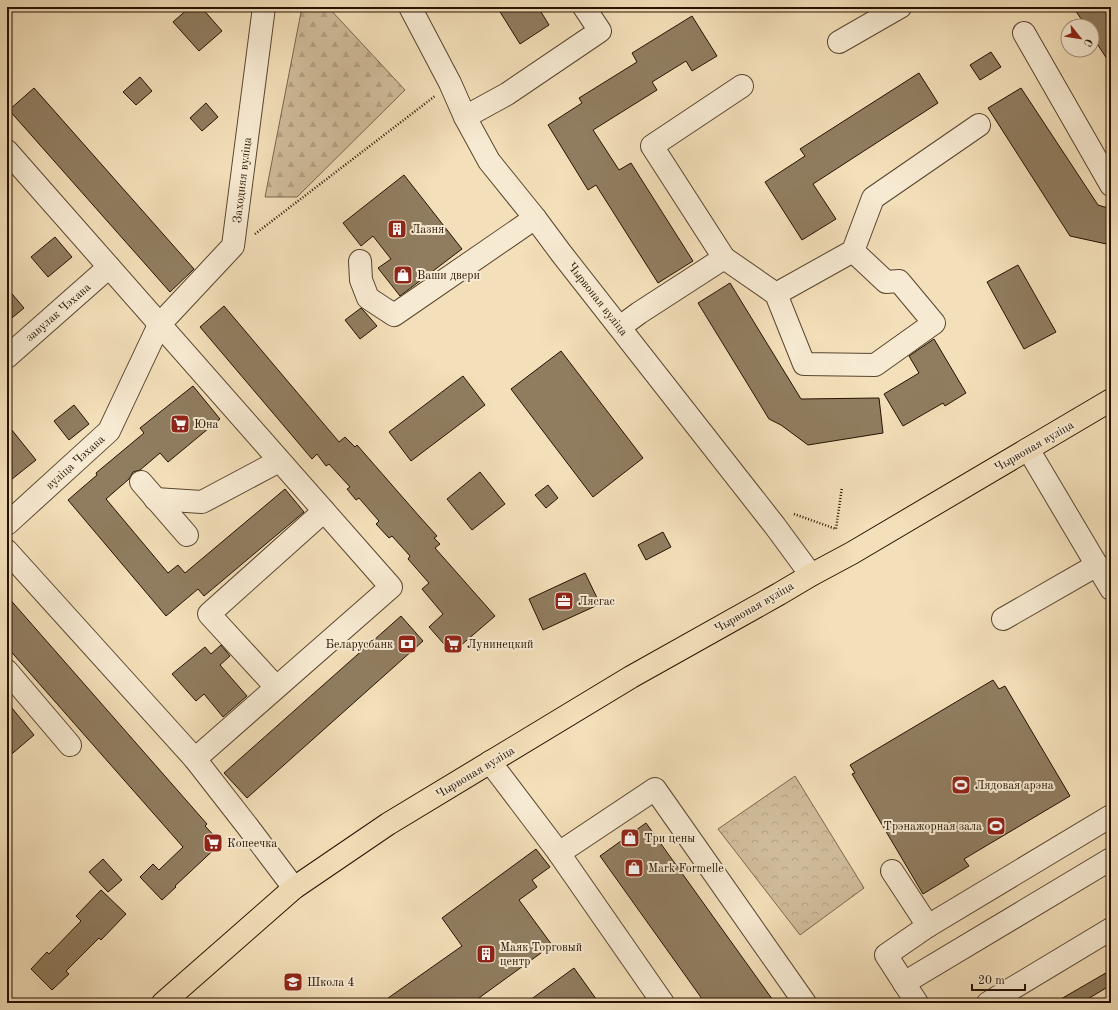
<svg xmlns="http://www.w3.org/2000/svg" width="1118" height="1010" font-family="'Old Standard TT',serif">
	<defs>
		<pattern id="forest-firs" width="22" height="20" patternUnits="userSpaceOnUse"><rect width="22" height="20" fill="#d0bc9a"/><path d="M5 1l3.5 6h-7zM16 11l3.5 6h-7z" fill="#b2a183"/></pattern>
		<pattern id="park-crowns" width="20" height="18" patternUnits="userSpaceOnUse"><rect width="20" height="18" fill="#d0bc9a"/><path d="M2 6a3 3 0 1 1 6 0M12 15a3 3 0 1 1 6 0" fill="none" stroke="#b2a183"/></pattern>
	</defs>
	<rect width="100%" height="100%" fill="#f3dfb9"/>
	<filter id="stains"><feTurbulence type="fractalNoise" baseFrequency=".005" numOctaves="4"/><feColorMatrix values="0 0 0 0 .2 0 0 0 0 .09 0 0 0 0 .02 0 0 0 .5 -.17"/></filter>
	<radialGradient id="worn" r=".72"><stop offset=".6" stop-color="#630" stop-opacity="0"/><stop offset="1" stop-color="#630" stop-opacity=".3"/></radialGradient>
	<path fill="url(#forest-firs)" stroke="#7a674d" d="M 302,7 L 328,7 L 405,90 L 297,197 L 265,197 Z"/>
	<path fill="url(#park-crowns)" stroke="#7a674d" d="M 795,776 L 864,888 L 800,935 L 718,829 Z"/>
	<g fill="#907d60" stroke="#251200">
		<path d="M 190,7 L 201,7 L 222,31 L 199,51 L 173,22 Z"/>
		<path d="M 497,7 L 538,7 L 549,25 L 520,44 Z"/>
		<path d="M 1073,7 L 1111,7 L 1111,65 L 1092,36 L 1092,26 L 1086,26 Z"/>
		<path d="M 692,16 L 717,56 L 692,71 L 686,61 L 652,82 L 657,90 L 593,130 L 619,170 L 631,163 L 693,261 L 658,283 L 596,185 L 588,190 L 548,125 L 582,103 L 579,98 L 637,62 L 632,53 Z"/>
		<path d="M 991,52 L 1001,67 L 980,80 L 970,65 Z"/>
		<path d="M 919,73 L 938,103 L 813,184 L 836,219 L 802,240 L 765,182 L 805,156 L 800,149 Z"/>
		<path d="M 140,77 L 152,91 L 136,105 L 123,92 Z"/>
		<path d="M 34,88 L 194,269 L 170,292 L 9,110 Z"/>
		<path d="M 1021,88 L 1098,205 L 1111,209 L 1111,245 L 1070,236 L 988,108 Z"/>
		<path d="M 206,103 L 218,117 L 202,131 L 190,118 Z"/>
		<path d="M 404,175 L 462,249 L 400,296 L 378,268 L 391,259 L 373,236 L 361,246 L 343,223 Z"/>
		<path d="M 55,237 L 72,257 L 48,277 L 31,257 Z"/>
		<path d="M 1018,265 L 1056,332 L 1024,349 L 987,282 Z"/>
		<path d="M 730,283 L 801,399 L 879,398 L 883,433 L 808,445 L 781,425 L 769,419 L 698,303 Z"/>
		<path d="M 7,288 L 24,308 L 7,322 Z"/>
		<path d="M 224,306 L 339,442 L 345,437 L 355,447 L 357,445 L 419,516 L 437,536 L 434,538 L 440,544 L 435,548 L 495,616 L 452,653 L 429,627 L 443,614 L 422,589 L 429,583 L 408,559 L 410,556 L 392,536 L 389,538 L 376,524 L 379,521 L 359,498 L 356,500 L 347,489 L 350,487 L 329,464 L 326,466 L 317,454 L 312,459 L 200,327 Z"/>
		<path d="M 361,308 L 364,311 L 377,326 L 360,339 L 345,320 Z"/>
		<path d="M 934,339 L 966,393 L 945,406 L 943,403 L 903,426 L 884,394 L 919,373 L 909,356 Z"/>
		<path d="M 561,351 L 643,458 L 593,497 L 511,389 Z"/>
		<path d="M 463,376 L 485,405 L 411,461 L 389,432 Z"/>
		<path d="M 193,386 L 220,419 L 168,462 L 160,453 L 140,470 L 133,472 L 129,479 L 106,499 L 168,573 L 178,565 L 185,573 L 285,489 L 304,512 L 204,596 L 198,589 L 166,616 L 68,500 L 97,475 L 96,473 L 144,433 L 140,428 Z"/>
		<path d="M 74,405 L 89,424 L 69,440 L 54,421 Z"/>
		<path d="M 7,424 L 36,460 L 7,483 Z"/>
		<path d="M 480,472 L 505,504 L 472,530 L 447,499 Z"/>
		<path d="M 548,485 L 558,498 L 546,508 L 535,495 Z"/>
		<path d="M 663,532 L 671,547 L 646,560 L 638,545 Z"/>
		<path d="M 585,573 L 600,604 L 543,630 L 529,599 Z"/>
		<path d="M 7,596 L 207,824 L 205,826 L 221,843 L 175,886 L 176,887 L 162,900 L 140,877 L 153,864 L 159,870 L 183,847 L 7,647 Z"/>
		<path d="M 401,616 L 423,641 L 247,798 L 224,773 Z"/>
		<path d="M 221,645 L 230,656 L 220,665 L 247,696 L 223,717 L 204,694 L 196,701 L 172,674 L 205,647 L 211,654 Z"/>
		<path d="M 993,680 L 999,689 L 1005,686 L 1070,796 L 964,859 L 969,866 L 923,894 L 852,774 L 855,773 L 850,765 Z"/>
		<path d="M 7,702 L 34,735 L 7,758 Z"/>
		<path d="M 646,823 L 775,1003 L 705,1003 L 600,856 Z"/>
		<path d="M 536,849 L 550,867 L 532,880 L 537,887 L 519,900 L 552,945 L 472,1003 L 381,1003 L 462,946 L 442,918 Z"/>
		<path d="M 103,859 L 122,880 L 108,892 L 89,872 Z"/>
		<path d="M 101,890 L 126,914 L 101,940 L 99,938 L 66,971 L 69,974 L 52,990 L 31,969 L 47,952 L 49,954 L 81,921 L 76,916 Z"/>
		<path d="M 574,968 L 599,1003 L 526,1003 Z"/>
		<path d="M 1111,970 L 1111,985 L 1081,1003 L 1054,1003 Z"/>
	</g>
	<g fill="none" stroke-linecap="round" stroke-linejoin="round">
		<g stroke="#58452e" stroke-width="24">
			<g id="minor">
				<path d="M 410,7 L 450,83 L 465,117 L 489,161 L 535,218 L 561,253 L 775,526 L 811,575"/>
				<path d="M 1024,33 L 1111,185"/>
				<path d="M 839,42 L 900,7"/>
				<path d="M 465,117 L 507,94 L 600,31 L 584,7"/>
				<path d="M 7,151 L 391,587 L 195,759"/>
				<path d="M 724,258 L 776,294 L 804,364 L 875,365 L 934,323 L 899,281 L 886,282 L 853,251"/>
				<path d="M 360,261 L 361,280 L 368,298 L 394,315 L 535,218"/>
				<path d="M 776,294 L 853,251 L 873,198 L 979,125"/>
				<path d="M 620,327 L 639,313 L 724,258 L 652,146 L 742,86"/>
				<path d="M 7,357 L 109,267"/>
				<path d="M 1028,449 L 1111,589"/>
				<path d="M 141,482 L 187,535"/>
				<path d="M 155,499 L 202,502 L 279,461"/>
				<path d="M 7,524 L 109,431 L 159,325 L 233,246 L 264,7"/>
				<path d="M 7,551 L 195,759 L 248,827 L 294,888"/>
				<path d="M 1003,619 L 1097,565"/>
				<path d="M 7,671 L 70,745"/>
				<path d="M 276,687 L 209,614 L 324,511"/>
				<path d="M 490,762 L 556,849 L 663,1003"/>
				<path d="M 559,853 L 655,789 L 805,1003"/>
				<path d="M 892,871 L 928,926"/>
				<path d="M 904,983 L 1111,859"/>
				<path d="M 917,1003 L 886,955 L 928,926 L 1111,816"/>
				<path d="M 988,1003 L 1111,929"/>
			</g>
		</g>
		<g stroke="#251200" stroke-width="24">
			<path id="major" d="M 163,1003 L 294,888 L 388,824 L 631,677 L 779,594 L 811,575 L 852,553 L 1111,400"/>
		</g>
		<g stroke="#251200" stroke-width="2.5" stroke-dasharray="1 2" stroke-linecap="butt">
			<path d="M 255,234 L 435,96"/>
			<path d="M 794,514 L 836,529 L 842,487"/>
		</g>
		<use href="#minor" stroke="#f7ead2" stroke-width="22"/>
		<use href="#major" stroke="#f3dfb9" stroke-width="22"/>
	</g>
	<defs>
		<g id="building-square" transform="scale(1)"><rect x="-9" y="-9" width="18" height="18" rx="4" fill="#8f2418" stroke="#f7ead2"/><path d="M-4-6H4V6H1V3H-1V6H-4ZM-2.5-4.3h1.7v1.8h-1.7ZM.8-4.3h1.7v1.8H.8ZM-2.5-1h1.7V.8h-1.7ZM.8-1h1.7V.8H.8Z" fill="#fff"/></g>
		<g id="shop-square" transform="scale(1)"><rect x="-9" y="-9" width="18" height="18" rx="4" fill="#8f2418" stroke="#f7ead2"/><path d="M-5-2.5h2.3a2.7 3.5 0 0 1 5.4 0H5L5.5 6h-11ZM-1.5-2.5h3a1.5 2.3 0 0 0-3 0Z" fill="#fff"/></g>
		<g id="supermarket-square" transform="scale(1)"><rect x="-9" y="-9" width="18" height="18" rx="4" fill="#8f2418" stroke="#f7ead2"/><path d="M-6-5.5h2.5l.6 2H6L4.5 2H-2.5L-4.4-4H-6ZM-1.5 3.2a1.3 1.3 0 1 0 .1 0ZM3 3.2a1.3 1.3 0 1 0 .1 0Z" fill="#fff"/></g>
		<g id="office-square" transform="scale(1)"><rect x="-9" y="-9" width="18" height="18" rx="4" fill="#8f2418" stroke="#f7ead2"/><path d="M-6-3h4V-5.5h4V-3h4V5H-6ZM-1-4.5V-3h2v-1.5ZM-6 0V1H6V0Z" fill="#fff"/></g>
		<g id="bank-square" transform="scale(1)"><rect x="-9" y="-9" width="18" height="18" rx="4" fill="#8f2418" stroke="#f7ead2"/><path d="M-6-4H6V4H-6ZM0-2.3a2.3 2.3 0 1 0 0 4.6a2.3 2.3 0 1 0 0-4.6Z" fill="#fff"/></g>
		<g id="stadium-square" transform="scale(1)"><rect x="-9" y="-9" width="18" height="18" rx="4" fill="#8f2418" stroke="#f7ead2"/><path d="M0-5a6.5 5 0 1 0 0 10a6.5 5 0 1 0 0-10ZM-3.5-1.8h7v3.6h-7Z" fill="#fff"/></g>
		<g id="school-square" transform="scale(1)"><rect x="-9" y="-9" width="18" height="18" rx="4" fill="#8f2418" stroke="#f7ead2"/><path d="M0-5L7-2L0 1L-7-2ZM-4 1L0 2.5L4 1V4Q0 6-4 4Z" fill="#fff"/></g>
	</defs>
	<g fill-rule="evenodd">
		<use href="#building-square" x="397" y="229"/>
		<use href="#shop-square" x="403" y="275"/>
		<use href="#supermarket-square" x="180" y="424"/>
		<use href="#office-square" x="564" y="601"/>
		<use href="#bank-square" x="407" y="644"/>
		<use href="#supermarket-square" x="453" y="644"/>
		<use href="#stadium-square" x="961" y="785"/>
		<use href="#stadium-square" x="996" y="826"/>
		<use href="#shop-square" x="630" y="838"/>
		<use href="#supermarket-square" x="213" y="843"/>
		<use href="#shop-square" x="634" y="868"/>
		<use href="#building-square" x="486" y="954"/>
		<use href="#school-square" x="293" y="982"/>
	</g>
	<g text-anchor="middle" stroke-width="4" stroke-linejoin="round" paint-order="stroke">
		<g font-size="12" fill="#251200" stroke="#f7ead2">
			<text transform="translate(242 180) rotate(-83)" y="4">Заходняя вуліца</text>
			<text transform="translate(598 299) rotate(52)" y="4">Чырвоная вуліца</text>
			<text transform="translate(58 312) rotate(-41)" y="4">завулак Чэхава</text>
			<text transform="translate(1034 446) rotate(-30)" y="4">Чырвоная вуліца</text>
			<text transform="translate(75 462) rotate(-42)" y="4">вуліца Чэхава</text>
			<text transform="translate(754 607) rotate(-30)" y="4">Чырвоная вуліца</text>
			<text transform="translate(475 772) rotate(-31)" y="4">Чырвоная вуліца</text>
		</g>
		<g font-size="12" fill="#251200" stroke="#f7ead2" text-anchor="start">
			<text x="411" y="233">Лазня</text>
			<text x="417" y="279">Ваши двери</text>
			<text x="194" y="428">Юна</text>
			<text x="578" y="605">Лясгас</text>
			<text x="393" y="648" text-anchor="end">Беларусбанк</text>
			<text x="467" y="648">Лунинецкий</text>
			<text x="975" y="789">Лядовая арэна</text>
			<text x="982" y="830" text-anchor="end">Трэнажорная зала</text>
			<text x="644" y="842">Три цены</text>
			<text x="227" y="847">Копеечка</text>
			<text x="648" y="872">Mark Formelle</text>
			<text x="500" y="951">Маяк Торговый<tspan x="500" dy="14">центр</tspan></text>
			<text x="307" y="986">Школа 4</text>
		</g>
	</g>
	<rect width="1118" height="1010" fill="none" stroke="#f3dfb9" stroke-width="24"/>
	<rect x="8" y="8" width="1102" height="994" fill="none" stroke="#251200" stroke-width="2"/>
	<rect x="12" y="12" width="1094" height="986" fill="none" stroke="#251200"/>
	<g transform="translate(1080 38) rotate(120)"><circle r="19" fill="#f7ead2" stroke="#a3947e"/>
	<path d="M0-3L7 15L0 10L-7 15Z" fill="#8f2418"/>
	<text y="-6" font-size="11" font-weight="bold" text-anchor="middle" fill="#251200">С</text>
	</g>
	<path d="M972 984v6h53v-6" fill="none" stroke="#251200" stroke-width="2"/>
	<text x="978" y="984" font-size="12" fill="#251200" stroke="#f7ead2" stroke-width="3" paint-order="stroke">20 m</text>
	<rect width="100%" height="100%" filter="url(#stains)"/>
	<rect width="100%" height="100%" fill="url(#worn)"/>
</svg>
